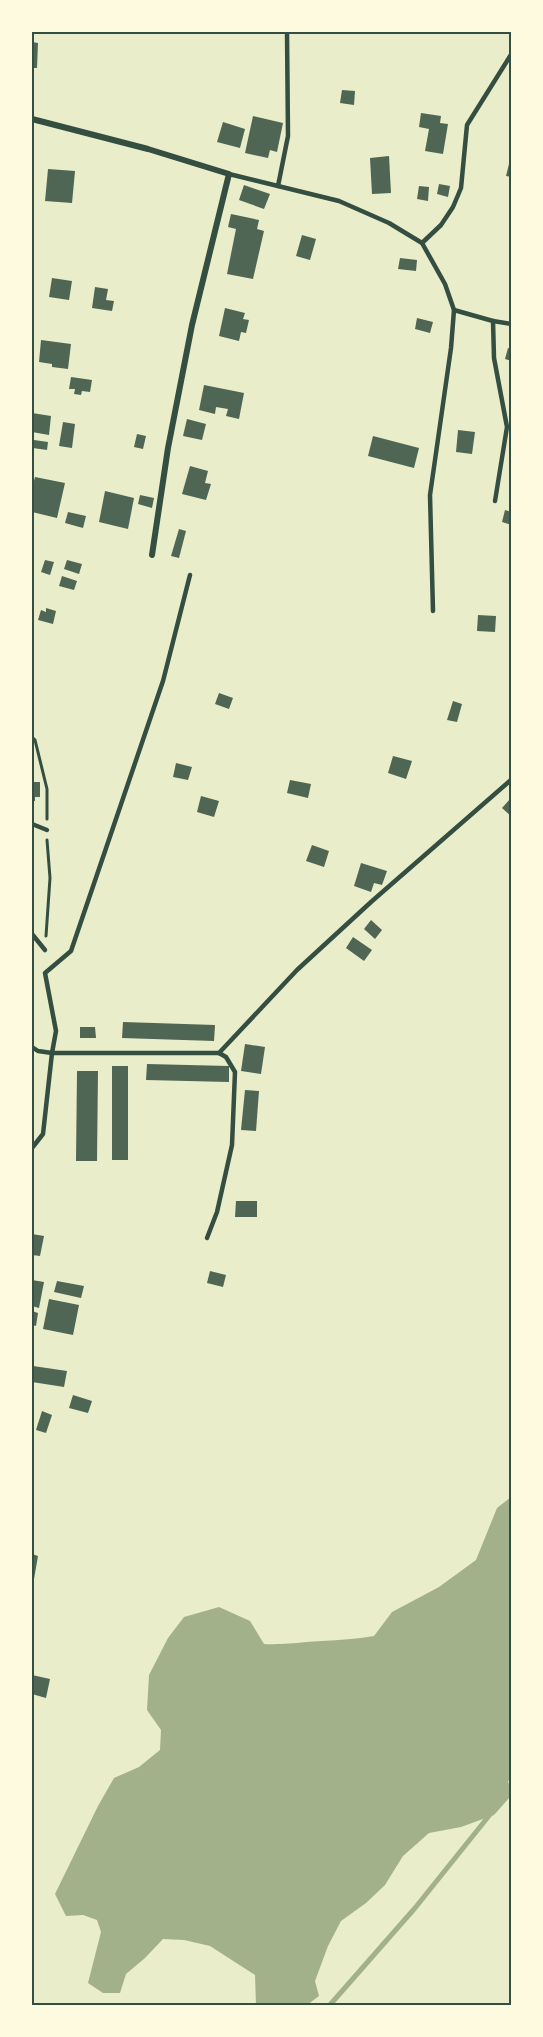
<svg xmlns="http://www.w3.org/2000/svg" width="543" height="2037" font-family="'Work Sans',sans-serif">
	<rect width="100%" height="100%" fill="#e9edc9"/>
	<path fill="#a3b18a" d="M 511,1497 L 512,1774 L 508,1782 L 511,1787 L 511,1796 L 494,1815 L 461,1827 L 429,1833 L 403,1856 L 385,1885 L 366,1903 L 341,1921 L 328,1946 L 315,1981 L 319,1996 L 307,2005 L 256,2005 L 255,1975 L 210,1946 L 184,1940 L 163,1939 L 145,1958 L 126,1974 L 120,1993 L 103,1993 L 88,1983 L 101,1932 L 97,1920 L 83,1915 L 66,1916 L 55,1894 L 98,1806 L 114,1778 L 139,1767 L 160,1750 L 161,1730 L 147,1710 L 149,1675 L 168,1638 L 184,1617 L 219,1607 L 250,1621 L 264,1644 C 284,1645 302,1642 322,1641 C 340,1640 356,1639 374,1636 L 392,1612 L 439,1587 L 476,1560 L 497,1508 Z"/>
	<g fill="none" stroke-linecap="round" stroke-linejoin="round">
		<path stroke="#a3b18a" stroke-width="5" d="M 329,2006 L 415,1908 L 492,1812"/>
	</g>
	<g fill="#4f6655">
		<path d="M 32,42 L 38,43 L 37,68 L 32,68 Z"/>
		<path d="M 342,90 L 355,91 L 354,105 L 340,103 Z"/>
		<path d="M 421,113 L 441,116 L 440,123 L 448,124 L 443,154 L 425,151 L 429,129 L 419,127 Z"/>
		<path d="M 253,116 L 283,123 L 277,152 L 270,150 L 268,158 L 245,153 Z"/>
		<path d="M 223,122 L 245,129 L 240,148 L 217,142 Z"/>
		<path d="M 389,156 L 391,193 L 372,194 L 370,158 Z"/>
		<path d="M 511,156 L 512,157 L 512,177 L 506,176 Z"/>
		<path d="M 48,169 L 75,171 L 72,203 L 45,201 Z"/>
		<path d="M 439,184 L 450,186 L 448,197 L 437,194 Z"/>
		<path d="M 244,185 L 270,194 L 264,209 L 239,200 Z"/>
		<path d="M 419,186 L 429,187 L 428,201 L 417,199 Z"/>
		<path d="M 231,214 L 259,220 L 257,229 L 264,231 L 253,279 L 227,274 L 236,229 L 228,227 Z"/>
		<path d="M 302,235 L 316,239 L 310,260 L 296,256 Z"/>
		<path d="M 400,258 L 417,260 L 416,271 L 398,269 Z"/>
		<path d="M 52,278 L 72,281 L 69,300 L 49,297 Z"/>
		<path d="M 95,287 L 108,289 L 106,300 L 114,301 L 112,311 L 92,308 Z"/>
		<path d="M 225,308 L 245,313 L 243,319 L 249,320 L 246,333 L 241,332 L 239,341 L 219,336 Z"/>
		<path d="M 417,318 L 433,322 L 430,333 L 415,329 Z"/>
		<path d="M 41,340 L 71,344 L 68,369 L 52,367 L 52,364 L 39,362 Z"/>
		<path d="M 508,348 L 512,349 L 512,361 L 505,359 Z"/>
		<path d="M 71,377 L 92,380 L 90,392 L 82,391 L 81,395 L 74,394 L 75,389 L 69,389 Z"/>
		<path d="M 204,385 L 244,393 L 239,419 L 226,416 L 228,409 L 216,407 L 215,414 L 199,410 Z"/>
		<path d="M 32,413 L 51,416 L 49,435 L 32,432 Z"/>
		<path d="M 187,419 L 206,424 L 202,440 L 183,436 Z"/>
		<path d="M 63,422 L 75,424 L 72,448 L 59,446 Z"/>
		<path d="M 458,430 L 475,432 L 472,454 L 456,452 Z"/>
		<path d="M 137,434 L 146,436 L 143,449 L 134,447 Z"/>
		<path d="M 373,436 L 419,448 L 414,468 L 368,456 Z"/>
		<path d="M 34,440 L 48,442 L 47,450 L 33,448 Z"/>
		<path d="M 190,466 L 208,471 L 205,483 L 211,484 L 206,500 L 182,494 Z"/>
		<path d="M 35,477 L 65,483 L 57,518 L 32,512 L 32,485 L 33,485 Z"/>
		<path d="M 105,491 L 134,498 L 128,529 L 99,522 Z"/>
		<path d="M 140,495 L 154,498 L 152,508 L 138,504 Z"/>
		<path d="M 505,510 L 512,512 L 512,525 L 502,522 Z"/>
		<path d="M 68,512 L 86,516 L 83,528 L 65,523 Z"/>
		<path d="M 179,529 L 186,531 L 179,558 L 171,556 Z"/>
		<path d="M 45,560 L 54,562 L 50,575 L 41,572 Z"/>
		<path d="M 67,560 L 82,564 L 79,574 L 64,569 Z"/>
		<path d="M 62,576 L 77,581 L 74,590 L 59,586 Z"/>
		<path d="M 46,608 L 56,611 L 53,624 L 38,620 L 41,610 L 46,612 Z"/>
		<path d="M 478,615 L 496,616 L 495,632 L 477,631 Z"/>
		<path d="M 219,693 L 233,698 L 229,709 L 215,704 Z"/>
		<path d="M 453,701 L 462,704 L 457,722 L 447,720 Z"/>
		<path d="M 393,756 L 412,761 L 406,779 L 388,773 Z"/>
		<path d="M 32,762 L 34,762 L 34,782 L 40,782 L 40,797 L 35,797 L 35,801 L 32,801 Z"/>
		<path d="M 176,763 L 192,767 L 188,780 L 173,777 Z"/>
		<path d="M 290,780 L 311,784 L 308,798 L 287,793 Z"/>
		<path d="M 201,796 L 219,801 L 214,817 L 197,812 Z"/>
		<path d="M 510,799 L 512,800 L 512,817 L 502,808 Z"/>
		<path d="M 312,845 L 329,851 L 324,867 L 306,861 Z"/>
		<rect x="32" y="858" width="2" height="38"/>
		<path d="M 361,863 L 387,871 L 382,885 L 374,883 L 371,892 L 354,886 Z"/>
		<path d="M 371,920 L 382,930 L 375,939 L 364,929 Z"/>
		<path d="M 353,937 L 372,950 L 364,961 L 346,948 Z"/>
		<path d="M 123,1022 L 215,1025 L 214,1041 L 122,1038 Z"/>
		<path d="M 80,1027 L 95,1027 L 96,1038 L 80,1038 Z"/>
		<path d="M 245,1044 L 265,1047 L 261,1074 L 241,1071 Z"/>
		<path d="M 147,1064 L 229,1066 L 229,1082 L 146,1080 Z"/>
		<rect x="112" y="1066" width="16" height="94"/>
		<path d="M 77,1071 L 98,1071 L 97,1161 L 76,1161 Z"/>
		<path d="M 245,1090 L 259,1091 L 256,1131 L 241,1130 Z"/>
		<path d="M 236,1201 L 257,1201 L 257,1217 L 235,1217 Z"/>
		<path d="M 32,1234 L 44,1236 L 40,1256 L 32,1255 Z"/>
		<path d="M 210,1271 L 226,1275 L 223,1287 L 207,1283 Z"/>
		<path d="M 32,1280 L 44,1282 L 39,1308 L 32,1306 Z"/>
		<path d="M 57,1281 L 84,1286 L 81,1298 L 54,1292 Z"/>
		<path d="M 49,1299 L 79,1305 L 73,1335 L 43,1329 Z"/>
		<path d="M 32,1311 L 38,1313 L 36,1326 L 32,1325 Z"/>
		<path d="M 33,1366 L 67,1371 L 64,1387 L 32,1382 Z"/>
		<path d="M 73,1395 L 92,1401 L 88,1413 L 69,1408 Z"/>
		<path d="M 42,1411 L 52,1415 L 46,1433 L 36,1430 Z"/>
		<path d="M 32,1554 L 38,1556 L 34,1579 L 32,1578 Z"/>
		<path d="M 32,1675 L 50,1679 L 46,1698 L 32,1694 Z"/>
	</g>
	<g fill="none" stroke-linecap="round" stroke-linejoin="round">
		<g stroke="#344e41" stroke-width="3">
			<path d="M 32,737 L 35,740 L 47,789 L 47,819"/>
			<path d="M 46,936 L 50,878 L 47,840"/>
		</g>
		<g stroke="#344e41" stroke-width="4.5">
			<path d="M 229,174 L 339,201 L 389,223 L 422,243 L 445,284 L 454,310 L 451,348 L 430,495 L 433,611"/>
			<path d="M 278,186 L 288,136 L 287,32"/>
			<path d="M 422,243 L 441,225 L 453,207 L 461,188 L 467,125 L 512,53"/>
			<path d="M 454,310 L 493,321 L 494,358 L 507,427 L 495,501"/>
			<path d="M 493,321 L 512,324"/>
			<path d="M 32,824 L 47,830"/>
			<path d="M 32,934 L 45,950"/>
			<path d="M 32,1047 L 38,1051 L 52,1053 L 219,1053 L 226,1057 L 235,1072 L 232,1145 L 217,1212 L 207,1238"/>
			<path d="M 219,1053 L 297,970 L 371,902 L 512,779"/>
			<path d="M 32,1148 L 43,1134 L 52,1053 L 56,1031 L 45,973 L 71,951 L 163,681 L 190,575"/>
		</g>
		<path stroke="#344e41" stroke-width="6" d="M 32,119 L 148,149 L 229,174 L 192,325 L 168,448 L 152,555"/>
	</g>
	<rect width="543" height="2037" fill="none" stroke="#fefae0" stroke-width="66"/>
	<rect x="33" y="33" width="477" height="1971" fill="none" stroke="#344e41" stroke-width="2"/>
</svg>
